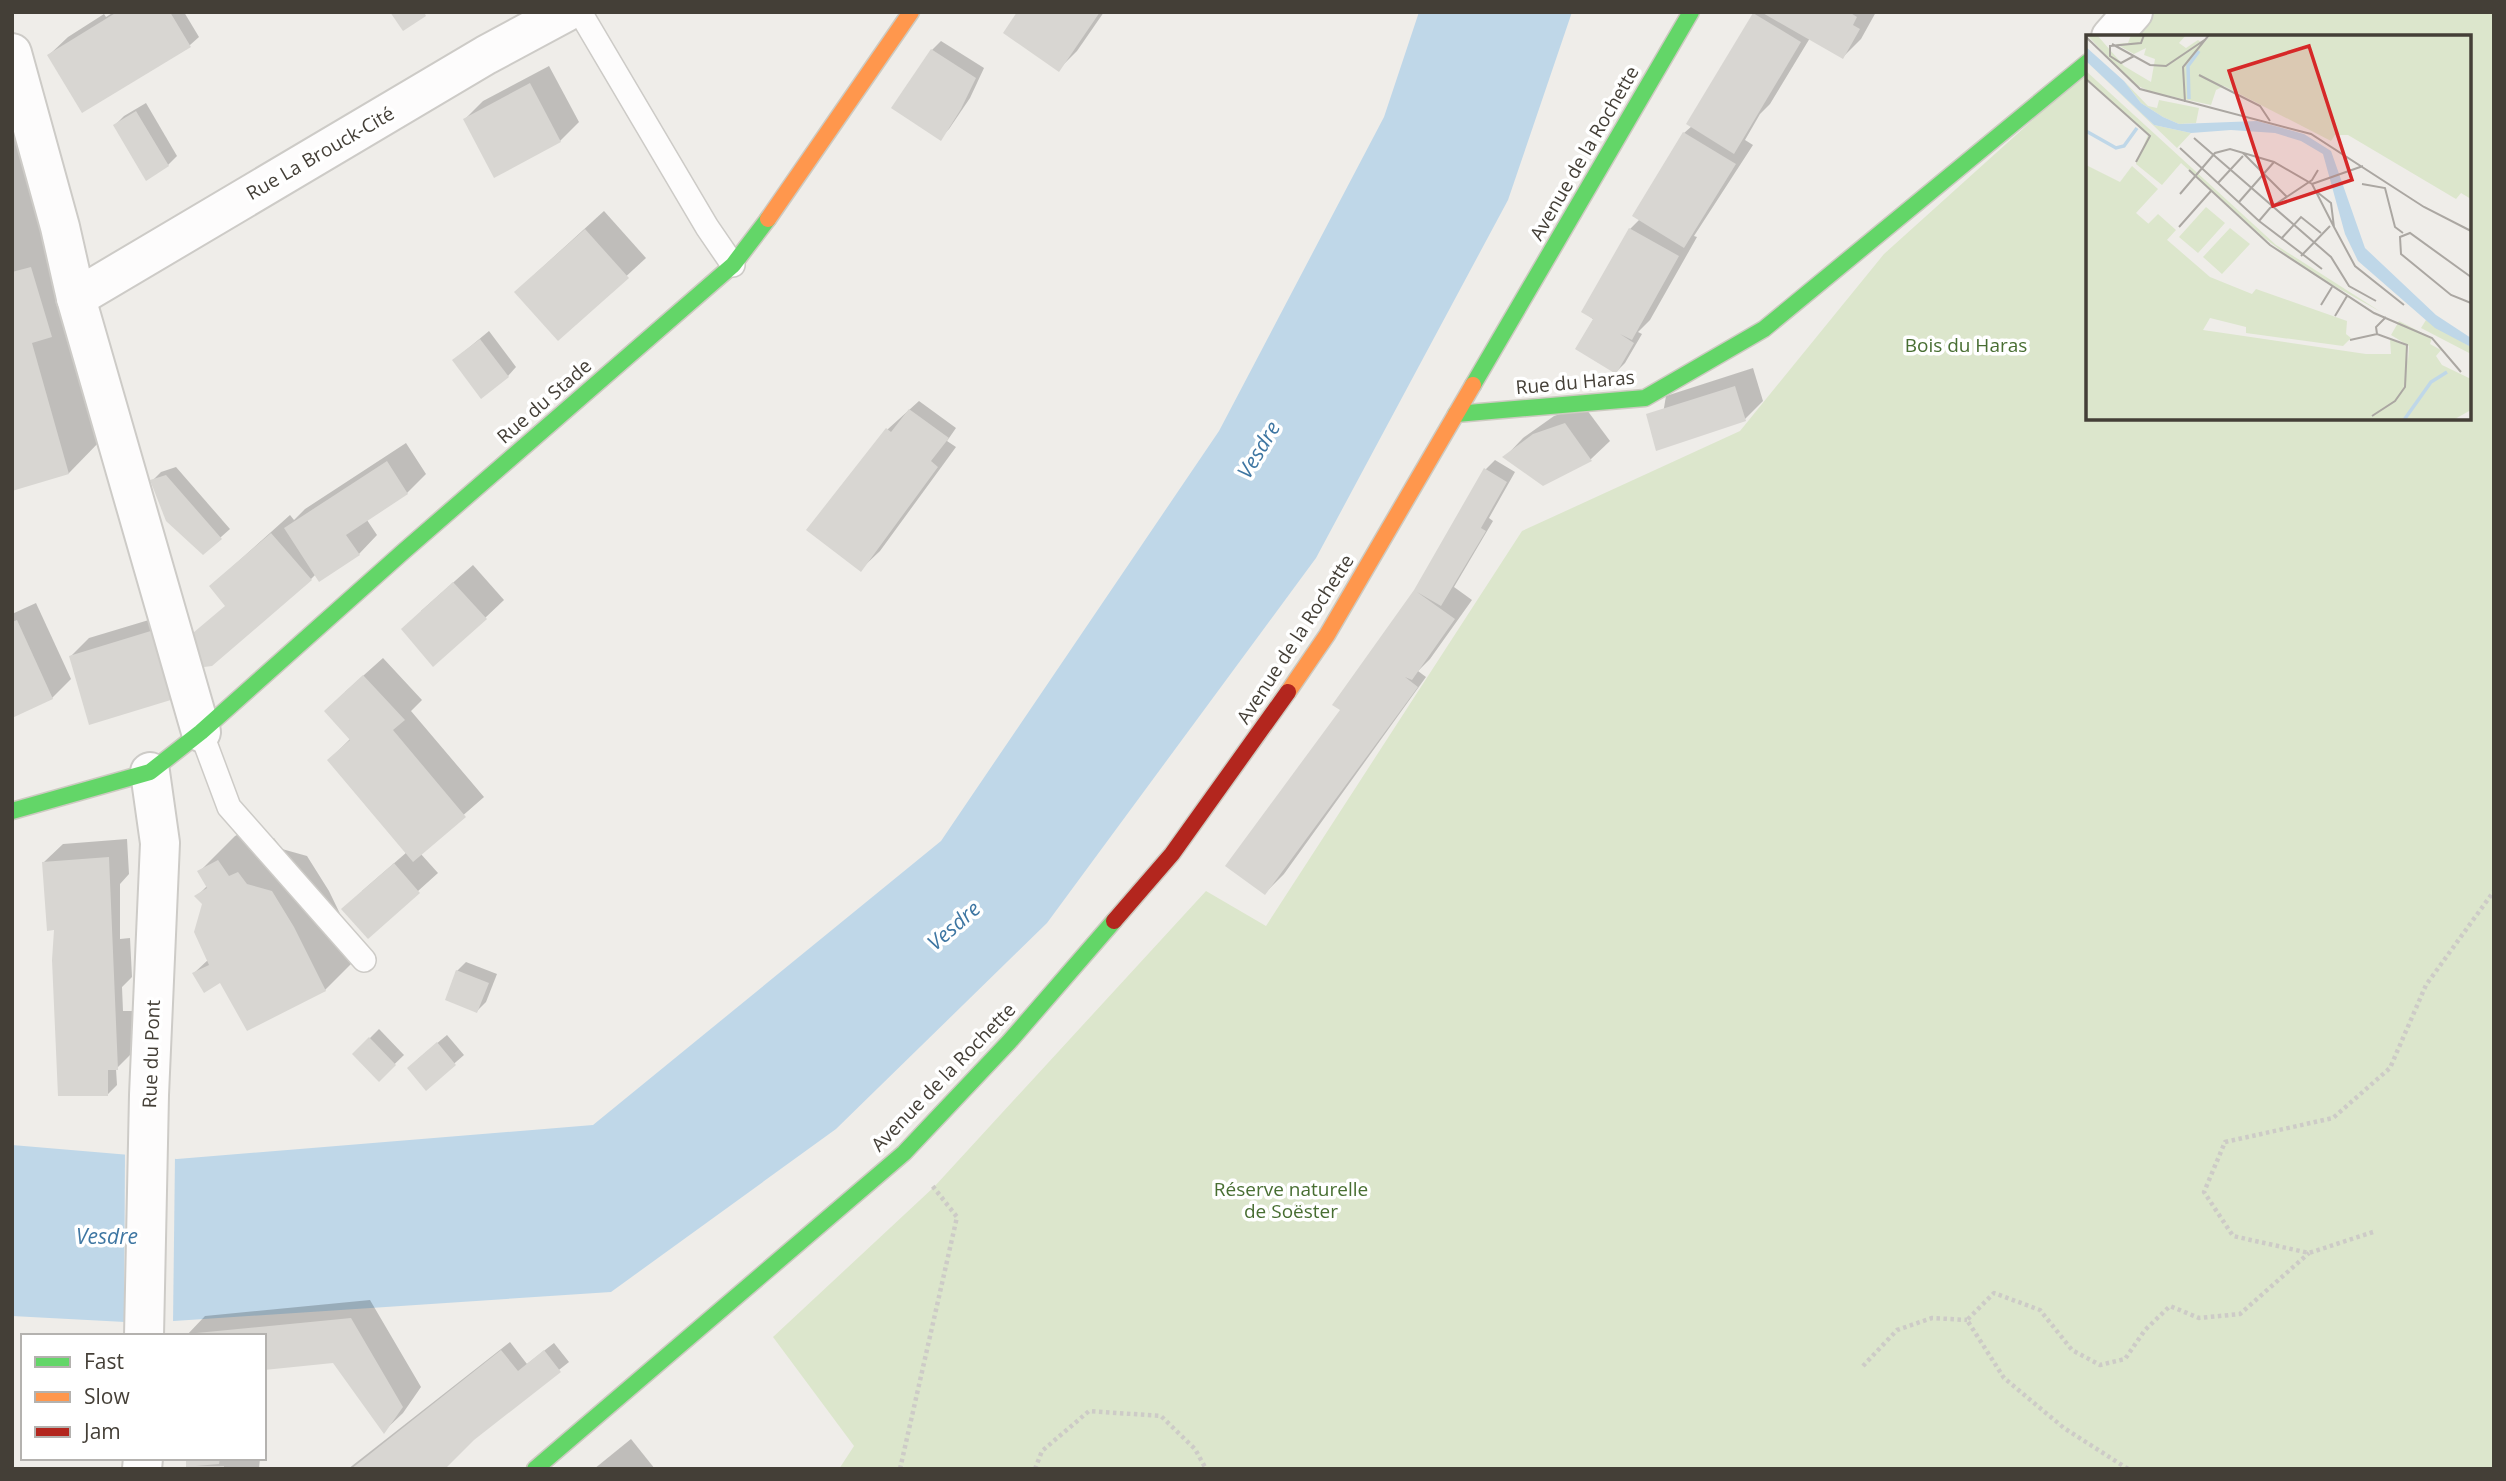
<svg xmlns="http://www.w3.org/2000/svg" width="2506" height="1481" font-family="'Open Sans',sans-serif">
	<rect width="100%" height="100%" fill="#efede9"/>
	<path fill="#dce6cc" d="M 2135,12 L 2494,12 L 2494,1469 L 839,1469 L 854,1446 L 773,1337 L 934,1187 L 1206,891 L 1266,926 L 1522,531 L 1740,431 L 1884,254 L 2088,70 L 2088,418 L 2469,418 L 2469,37 L 2115,37 Z"/>
	<path fill="#bfd7e8" d="M 1419,12 L 1572,12 L 1508,200 L 1316,558 L 1047,923 L 836,1129 L 611,1292 L 144,1323 L 12,1316 L 12,1145 L 177,1159 L 593,1125 L 941,841 L 1219,431 L 1384,117 Z"/>
	<path fill="#efede9" d="M 125,1151 L 175,1155 L 173,1324 L 124,1325 Z"/>
	<g fill="#0003">
		<path d="M 114,12 L 184,12 L 199,37 L 190,45 L 49,55 L 68,37 L 104,14 L 106,17 Z"/>
		<path d="M 1020,12 L 1104,12 L 1077,51 L 1058,70 Z"/>
		<path d="M 1756,12 L 1876,12 L 1861,39 L 1843,57 L 1810,38 L 1770,104 L 1760,114 L 1745,140 L 1753,145 L 1694,236 L 1697,237 L 1650,320 L 1638,332 L 1642,334 L 1625,363 L 1616,372 L 1594,320 L 1583,311 L 1630,229 L 1640,219 L 1684,133 L 1692,126 Z"/>
		<path d="M 941,41 L 984,68 L 970,98 L 949,129 L 940,138 L 893,107 L 932,50 Z"/>
		<path d="M 549,66 L 579,122 L 560,141 L 465,119 L 483,101 Z"/>
		<path d="M 146,103 L 177,156 L 168,165 L 115,125 L 124,116 Z"/>
		<path d="M 12,119 L 104,437 L 69,473 L 12,489 Z"/>
		<path d="M 604,211 L 646,258 L 558,339 L 535,274 Z"/>
		<path d="M 489,331 L 516,367 L 508,376 L 454,360 Z"/>
		<path d="M 1753,368 L 1763,401 L 1745,419 L 1657,449 L 1666,396 Z"/>
		<path d="M 919,401 L 956,428 L 947,441 L 956,447 L 880,551 L 861,569 L 809,530 L 888,429 Z"/>
		<path d="M 1584,406 L 1610,441 L 1591,459 L 1543,484 L 1505,457 L 1523,438 L 1554,416 Z"/>
		<path d="M 406,443 L 426,474 L 407,493 L 367,520 L 377,535 L 359,554 L 316,574 L 311,579 L 227,605 L 211,586 L 290,515 L 294,520 L 305,509 Z"/>
		<path d="M 1495,460 L 1515,472 L 1489,518 L 1493,521 L 1454,587 L 1472,600 L 1430,659 L 1418,671 L 1426,677 L 1284,874 L 1265,893 L 1342,710 L 1415,591 L 1486,469 Z"/>
		<path d="M 176,467 L 230,529 L 203,553 L 152,481 L 161,472 Z"/>
		<path d="M 473,565 L 504,600 L 485,618 L 421,611 Z"/>
		<path d="M 36,603 L 71,679 L 52,698 L 12,712 L 12,614 Z"/>
		<path d="M 172,613 L 191,678 L 71,656 L 89,638 Z"/>
		<path d="M 383,658 L 422,700 L 411,711 L 484,797 L 420,853 L 438,873 L 368,936 L 362,891 L 407,852 L 329,760 L 351,738 L 345,692 Z"/>
		<path d="M 254,826 L 264,842 L 274,838 L 282,849 L 307,856 L 329,891 L 360,955 L 325,990 L 221,981 L 194,973 L 209,959 L 204,903 L 197,896 L 208,885 L 200,871 L 235,836 Z"/>
		<path d="M 127,839 L 129,874 L 120,884 L 120,939 L 130,938 L 132,977 L 122,987 L 123,1011 L 133,1011 L 136,1049 L 116,1069 L 117,1085 L 108,1094 L 56,929 L 44,862 L 63,844 Z"/>
		<path d="M 466,962 L 497,974 L 486,1002 L 477,1011 L 457,971 Z"/>
		<path d="M 379,1029 L 404,1055 L 379,1079 L 354,1054 Z"/>
		<path d="M 447,1035 L 464,1055 L 426,1088 L 418,1059 Z"/>
		<path d="M 370,1300 L 421,1387 L 403,1413 L 384,1431 L 334,1361 L 264,1336 L 186,1336 L 205,1316 Z"/>
		<path d="M 510,1342 L 527,1364 L 554,1343 L 569,1362 L 472,1439 L 443,1469 L 348,1469 Z"/>
		<path d="M 631,1439 L 655,1469 L 594,1469 Z"/>
		<path d="M 187,1458 L 260,1458 L 259,1469 L 188,1469 Z"/>
	</g>
	<g fill="#d8d6d2">
		<path d="M 117,12 L 170,12 L 191,47 L 82,113 L 47,55 Z"/>
		<path d="M 390,12 L 424,12 L 426,16 L 403,31 Z"/>
		<path d="M 1017,12 L 1100,12 L 1059,72 L 1003,33 Z"/>
		<path d="M 1761,12 L 1849,12 L 1857,17 L 1853,25 L 1860,29 L 1843,59 Z"/>
		<path d="M 1753,13 L 1801,42 L 1734,154 L 1686,124 Z"/>
		<path d="M 931,49 L 976,78 L 961,109 L 941,141 L 891,108 Z"/>
		<path d="M 530,83 L 561,142 L 494,178 L 463,119 Z"/>
		<path d="M 136,111 L 169,166 L 146,181 L 113,125 Z"/>
		<path d="M 1683,132 L 1736,164 L 1684,248 L 1632,216 Z"/>
		<path d="M 1629,228 L 1679,256 L 1632,340 L 1620,334 L 1634,343 L 1616,374 L 1575,349 L 1593,319 L 1581,312 Z"/>
		<path d="M 585,229 L 629,278 L 558,341 L 514,292 Z"/>
		<path d="M 31,267 L 52,337 L 32,343 L 69,474 L 12,491 L 12,272 Z"/>
		<path d="M 480,339 L 509,377 L 481,399 L 452,360 Z"/>
		<path d="M 1735,386 L 1746,421 L 1656,451 L 1646,414 Z"/>
		<path d="M 909,409 L 949,438 L 931,461 L 938,467 L 861,572 L 806,530 L 886,428 L 891,432 Z"/>
		<path d="M 1565,423 L 1592,461 L 1543,486 L 1502,457 L 1533,434 Z"/>
		<path d="M 387,461 L 408,494 L 346,535 L 360,555 L 319,582 L 284,528 Z"/>
		<path d="M 1484,468 L 1507,482 L 1481,528 L 1486,531 L 1441,606 L 1417,592 L 1455,619 L 1412,680 L 1405,677 L 1418,687 L 1265,895 L 1225,866 L 1340,710 L 1332,705 L 1414,590 Z"/>
		<path d="M 166,475 L 222,539 L 203,555 L 166,521 L 150,480 Z"/>
		<path d="M 271,533 L 312,580 L 212,666 L 196,668 L 187,638 L 225,606 L 209,586 Z"/>
		<path d="M 453,582 L 487,619 L 433,667 L 401,629 Z"/>
		<path d="M 17,620 L 53,699 L 12,718 L 12,622 Z"/>
		<path d="M 154,630 L 174,699 L 89,725 L 69,656 Z"/>
		<path d="M 363,675 L 405,720 L 393,730 L 466,817 L 413,862 L 327,760 L 350,740 L 324,711 Z"/>
		<path d="M 109,857 L 118,1070 L 108,1070 L 108,1096 L 58,1096 L 52,960 L 54,930 L 47,931 L 42,862 Z"/>
		<path d="M 218,860 L 229,876 L 238,872 L 247,884 L 272,891 L 294,927 L 326,991 L 247,1031 L 220,983 L 204,993 L 192,973 L 209,965 L 194,932 L 202,904 L 194,896 L 207,888 L 197,871 Z"/>
		<path d="M 394,863 L 420,893 L 368,939 L 341,909 Z"/>
		<path d="M 456,970 L 489,983 L 477,1013 L 445,1000 Z"/>
		<path d="M 369,1037 L 396,1065 L 379,1082 L 352,1054 Z"/>
		<path d="M 437,1042 L 456,1065 L 426,1091 L 407,1068 Z"/>
		<path d="M 351,1318 L 403,1407 L 384,1434 L 333,1363 L 264,1370 L 264,1336 L 186,1336 L 186,1334 Z"/>
		<path d="M 501,1350 L 518,1371 L 544,1350 L 561,1372 L 474,1440 L 445,1469 L 351,1469 Z"/>
		<path d="M 186,1458 L 220,1458 L 219,1464 L 196,1466 L 224,1466 L 224,1469 L 186,1469 Z"/>
	</g>
	<g fill="none" stroke-linecap="round" stroke-linejoin="round">
		<g stroke="#cdcbc7" stroke-width="26">
			<g id="lane">
				<path d="M 580,12 L 707,227 L 733,265"/>
				<path d="M 201,732 L 229,807 L 364,960"/>
			</g>
		</g>
		<g stroke="#cdcbc7" stroke-width="42">
			<g id="street">
				<path d="M 2111,37 L 2133,12"/>
				<path d="M 12,53 L 60,227 L 76,298 L 201,732"/>
				<path d="M 76,298 L 486,55 L 566,12"/>
				<path d="M 144,1336 L 149,1095 L 160,843 L 150,772"/>
				<path d="M 142,1469 L 143,1458"/>
			</g>
		</g>
		<g stroke="#cdcac1" stroke-width="19">
			<g id="fast">
				<path d="M 1473,385 L 1691,12"/>
				<path d="M 1456,414 L 1645,398 L 1764,329 L 2088,62"/>
				<path d="M 12,811 L 150,772 L 201,732 L 404,551 L 733,265 L 768,219"/>
				<path d="M 535,1469 L 904,1153 L 1009,1042 L 1114,921"/>
			</g>
		</g>
		<g stroke="#cdcac1" stroke-width="19">
			<g id="slow">
				<path d="M 768,219 L 911,12"/>
				<path d="M 1288,692 L 1327,635 L 1473,385"/>
			</g>
		</g>
		<g stroke="#cdcac1" stroke-width="19">
			<path id="jam" d="M 1114,921 L 1172,854 L 1288,692"/>
		</g>
		<g stroke="#cdcbc7" stroke-width="4.5" stroke-dasharray="3.5 3.5" stroke-linecap="butt">
			<path d="M 2373,1232 L 2309,1253 L 2233,1236 L 2204,1192 L 2225,1142 L 2333,1118 L 2390,1068 L 2426,985 L 2494,891"/>
			<path d="M 1863,1366 L 1897,1330 L 1932,1318 L 1967,1320"/>
			<path d="M 900,1469 L 957,1217 L 931,1184"/>
			<path d="M 1035,1469 L 1042,1451 L 1089,1411 L 1161,1416 L 1195,1449 L 1206,1469"/>
			<path d="M 2128,1469 L 2064,1428 L 2004,1378 L 1967,1320 L 1994,1293 L 2040,1310 L 2072,1350 L 2100,1365 L 2125,1359 L 2145,1330 L 2170,1306 L 2199,1318 L 2240,1314 L 2309,1253"/>
		</g>
		<use href="#lane" stroke="#fdfcfc" stroke-width="23"/>
		<use href="#street" stroke="#fdfcfc" stroke-width="38"/>
		<use href="#fast" stroke="#63d668" stroke-width="16"/>
		<use href="#slow" stroke="#ff974d" stroke-width="16"/>
		<use href="#jam" stroke="#b3261e" stroke-width="16"/>
	</g>
	<g text-anchor="middle" stroke-width="7" stroke-linejoin="round" paint-order="stroke">
		<g font-size="19" fill="#443f37" stroke="#fff">
			<text transform="translate(320 153) rotate(-30)" y="7">Rue La Brouck-Cité</text>
			<text transform="translate(1584 153) rotate(-60)" y="7">Avenue de la Rochette</text>
			<text transform="translate(1575 382) rotate(-5)" y="7">Rue du Haras</text>
			<text transform="translate(544 401) rotate(-41)" y="7">Rue du Stade</text>
			<text transform="translate(1295 639) rotate(-57)" y="7">Avenue de la Rochette</text>
			<text transform="translate(151 1054) rotate(-88)" y="7">Rue du Pont</text>
			<text transform="translate(943 1077) rotate(-46)" y="7">Avenue de la Rochette</text>
		</g>
		<g font-size="19" fill="#486e32" stroke="#fff">
			<text x="1966" y="352">Bois du Haras</text>
			<text x="1291" y="1196">Réserve naturelle<tspan x="1291" dy="22">de Soëster</tspan></text>
		</g>
		<g font-size="21" font-style="italic" fill="#3e76a2" stroke="#fff">
			<text transform="translate(1259 450) rotate(-59)" y="7">Vesdre</text>
			<text transform="translate(954 926) rotate(-41)" y="7">Vesdre</text>
			<text x="107" y="1244">Vesdre</text>
		</g>
	</g>
	<g transform="translate(2086 35)">
		<rect width="385" height="385" fill="#efede9"/>
		<path d="M 1,0 L 11,0 L 38,31 L 65,47 L 69,24 L 58,20 L 60,13 L 48,19 L 30,9 L 42,8 L 45,0 L 100,0 L 93,8 L 100,13 L 112,5 L 117,9 L 125,0 L 385,0 L 385,164 L 375,158 L 370,164 L 262,100 L 249,100 L 245,106 L 138,51 L 130,55 L 125,70 L 65,57 L 46,48 ZM 0,26 L 68,90 L 105,98 L 91,113 ZM 0,36 L 190,210 L 295,277 L 225,238 L 177,202 L 95,128 L 76,150 L 50,129 L 62,100 L 0,44 ZM 38,46 L 62,71 L 71,73 L 73,65 L 113,73 L 110,88 L 93,89 L 77,82 L 55,68 ZM 0,130 L 34,147 L 46,131 L 72,154 L 50,178 L 124,242 L 166,259 L 170,254 L 261,286 L 260,299 L 265,303 L 257,311 L 160,298 L 160,292 L 124,283 L 117,295 L 280,319 L 305,319 L 304,304 L 320,311 L 322,327 L 323,311 L 305,300 L 313,286 L 346,303 L 344,309 L 355,315 L 350,321 L 356,330 L 385,344 L 385,375 L 367,385 L 0,385 ZM 120,172 L 139,188 L 112,218 L 93,202 ZM 72,179 L 90,195 L 80,206 L 62,189 ZM 144,193 L 164,209 L 136,239 L 117,222 ZM 340,285 L 385,312 L 385,319 L 335,293 Z" fill="#dce6cc"/>
		<path d="M 0,12 L 38,46 L 55,68 L 77,82 L 93,89 L 171,86 L 218,99 L 245,116 L 279,213 L 350,280 L 385,303 L 385,312 L 349,293 L 272,226 L 259,199 L 237,119 L 215,106 L 189,98 L 145,95 L 105,98 L 68,90 L 0,26 Z" fill="#bfd7e8"/>
		<path fill="none" stroke="#bfd7e8" stroke-width="3.5" d="M 103,64 L 102,31 L 113,16M 0,96 L 30,113 L 38,111 L 51,93M 318,385 L 345,347 L 361,337"/>
		<path fill="none" stroke="#aba7a2" stroke-width="2" d="M 0,2 L 54,54 L 225,99 L 338,172 L 385,196M 26,9 L 64,30 L 80,31 L 120,4M 48,21 L 35,28 L 24,21 L 24,11 L 55,8 L 58,0M 113,40 L 174,71 L 184,86M 0,44 L 64,101 L 50,127M 99,67 L 97,32 L 123,0M 108,103 L 245,222 L 263,251 L 290,266M 94,113 L 173,186 L 236,234M 157,118 L 201,162M 103,135 L 184,210 L 288,278 L 346,303 L 375,337M 132,148 L 157,121M 226,149 L 277,131M 276,149 L 299,153 L 309,192 L 317,198M 231,157 L 245,168 L 248,192 L 269,231 L 318,270M 94,159 L 129,118 L 144,114 L 188,127 L 226,149 L 248,192M 153,167 L 188,127M 173,186 L 184,173 L 226,145 L 232,135M 93,192 L 125,156M 195,204 L 215,182 L 235,198M 215,221 L 244,191M 385,242 L 324,198 L 314,202 L 315,219 L 365,260 L 385,268M 235,270 L 246,252M 249,281 L 261,261M 291,299 L 290,292 L 300,282M 264,305 L 291,299 L 321,310 L 319,352 L 309,366 L 286,381"/>
		<path fill="#d62828" fill-opacity="0.15" stroke="#d62828" stroke-width="3.5" d="M 223,11 L 266,145 L 187,171 L 143,36 Z"/>
		<rect width="385" height="385" fill="none" stroke="#443f37" stroke-width="3.5"/>
	</g>
	<rect width="2506" height="1481" fill="none" stroke="#443f37" stroke-width="28"/>
	<rect x="21" y="1334" width="245" height="126" fill="#ffffff" stroke="#b4b2af" stroke-width="2"/>
	<rect x="35" y="1357" width="35" height="10" fill="#63d668" stroke="#b4b2af" stroke-width="2"/>
	<text x="84" y="1369" font-size="21" fill="#443f37">Fast</text>
	<rect x="35" y="1392" width="35" height="10" fill="#ff974d" stroke="#b4b2af" stroke-width="2"/>
	<text x="84" y="1404" font-size="21" fill="#443f37">Slow</text>
	<rect x="35" y="1427" width="35" height="10" fill="#b3261e" stroke="#b4b2af" stroke-width="2"/>
	<text x="84" y="1439" font-size="21" fill="#443f37">Jam</text>
</svg>
